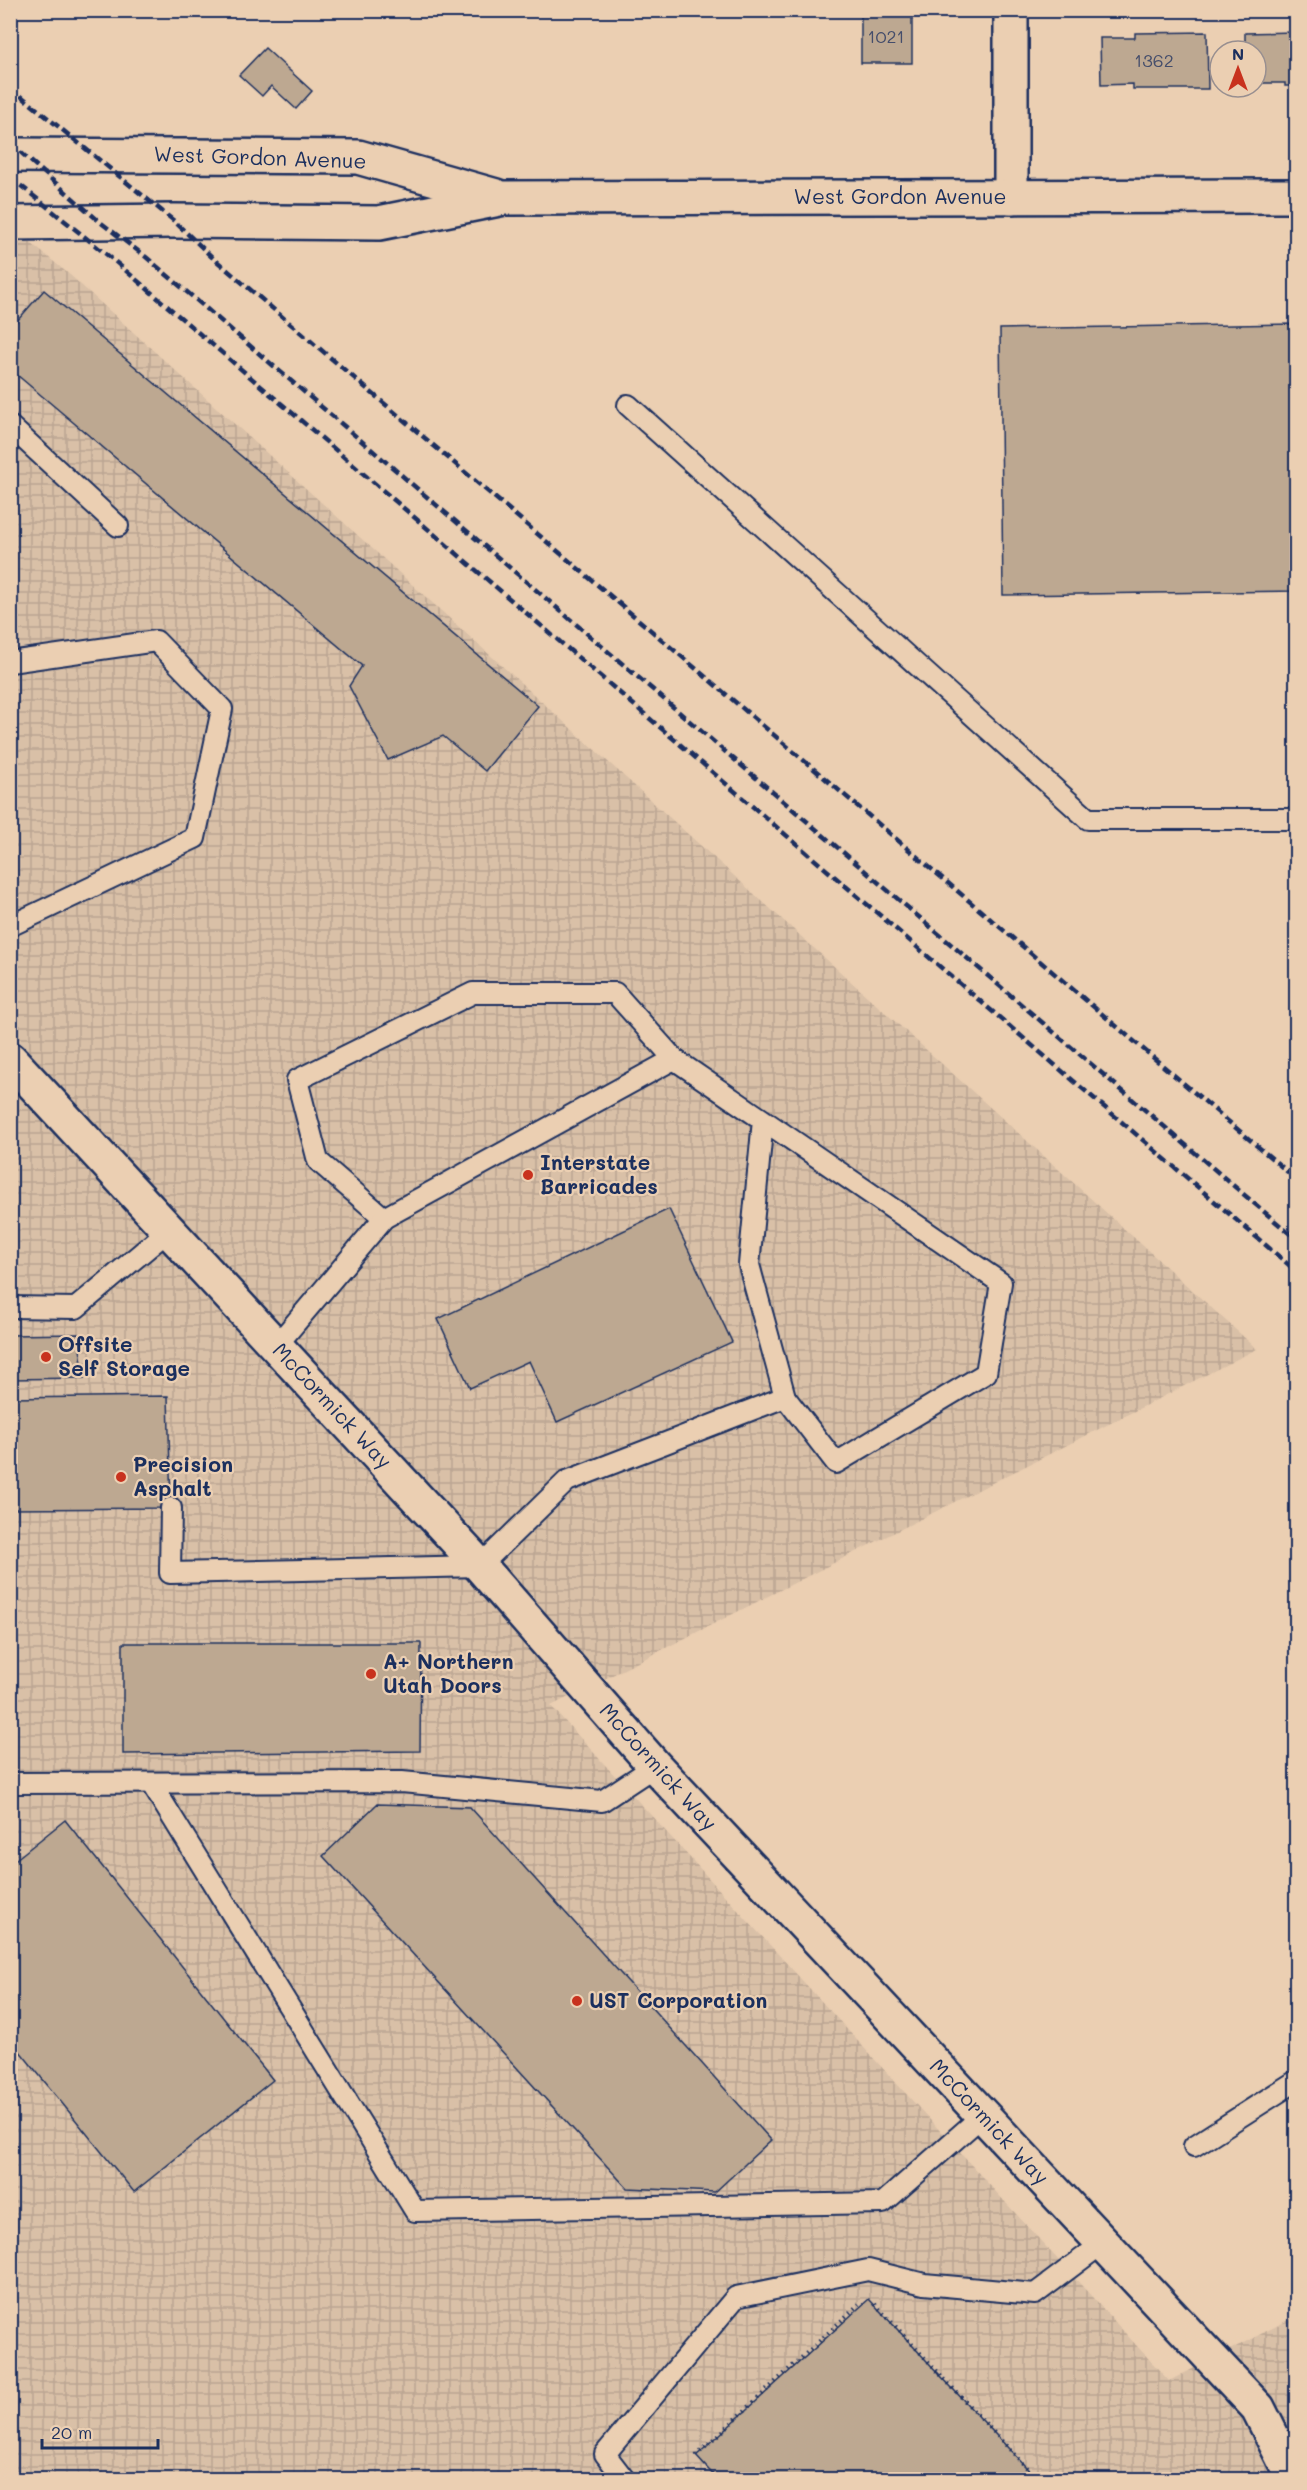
<svg xmlns="http://www.w3.org/2000/svg" width="1307" height="2490" font-family="Mali,sans-serif">
	<defs>
		<pattern id="industrial-grid" width="8" height="8" patternUnits="userSpaceOnUse" patternTransform="scale(1.5)"><rect width="8" height="8" fill="#d9c0a7"/><path d="M0 4h8M4 0v8" fill="none" stroke="#baa592"/></pattern>
	</defs>
	<rect width="100%" height="100%" fill="#ebcfb2"/>
	<filter id="ink" filterUnits="userSpaceOnUse"><feTurbulence type="fractalNoise" baseFrequency=".0167" numOctaves="2"/><feDisplacementMap in="SourceGraphic" scale="12" xChannelSelector="R" yChannelSelector="G"/><feConvolveMatrix kernelMatrix="1 2 1 2 8 2 1 2 1" color-interpolation-filters="sRGB"/></filter>
	<g filter="url(#ink)">
		<path fill="url(#industrial-grid)" d="M 10,226 L 70,275 L 1257,1349 L 551,1706 L 1169,2381 L 1296,2316 L 1296,2479 L 11,2479 Z"/>
		<g fill="#bda891" stroke="#1b2f5e" stroke-width="1.5">
			<rect x="861" y="10" width="51" height="53"/>
			<path d="M 1207,32 L 1208,89 L 1133,89 L 1133,84 L 1101,85 L 1100,38 L 1135,38 L 1135,33 Z"/>
			<path d="M 1296,32 L 1296,86 L 1285,86 L 1285,83 L 1256,83 L 1256,51 L 1245,51 L 1245,33 Z"/>
			<path d="M 265,48 L 312,91 L 296,109 L 271,86 L 262,96 L 239,75 Z"/>
			<path d="M 44,290 L 538,706 L 485,771 L 443,736 L 388,760 L 349,686 L 362,666 L 10,369 L 10,329 Z"/>
			<path d="M 1296,324 L 1296,591 L 1003,595 L 1000,329 Z"/>
			<path d="M 669,1209 L 732,1342 L 557,1422 L 529,1361 L 470,1388 L 438,1319 Z"/>
			<path d="M 78,1334 L 84,1378 L 10,1379 L 10,1335 Z"/>
			<path d="M 168,1396 L 171,1508 L 10,1509 L 10,1398 Z"/>
			<path d="M 123,1643 L 421,1643 L 420,1751 L 123,1754 Z"/>
			<path d="M 377,1804 L 470,1807 L 771,2140 L 715,2192 L 627,2188 L 323,1856 Z"/>
			<path d="M 65,1820 L 273,2080 L 134,2192 L 10,2039 L 10,1864 Z"/>
			<path d="M 869,2299 L 1038,2480 L 718,2480 L 696,2456 Z"/>
		</g>
		<g fill="none" stroke-linecap="round" stroke-linejoin="round">
			<g stroke="#1b2f5e" stroke-width="24">
				<g id="lane">
					<path d="M 628,405 L 1088,819 L 1296,819"/>
					<path d="M 10,426 L 118,526"/>
					<path d="M 10,662 L 156,641 L 222,709 L 195,838 L 10,926"/>
					<path d="M 384,1218 L 318,1161 L 297,1080 L 473,993 L 615,993 L 674,1059 L 1001,1283 L 986,1373 L 836,1463 L 785,1397 L 749,1265 L 763,1120"/>
					<path d="M 10,1307 L 76,1308 L 169,1230"/>
					<path d="M 276,1346 L 384,1218 L 674,1059"/>
					<path d="M 171,1508 L 170,1573 L 480,1566 L 567,1481 L 785,1397"/>
					<path d="M 10,1783 L 402,1782 L 602,1801 L 655,1766"/>
					<path d="M 151,1783 L 415,2211 L 883,2203 L 983,2115"/>
					<path d="M 1194,2146 L 1296,2081"/>
					<path d="M 625,2480 L 605,2454 L 736,2297 L 868,2270 L 924,2284 L 1035,2294 L 1103,2243"/>
				</g>
			</g>
			<g stroke="#1b2f5e" stroke-width="38">
				<g id="street">
					<path d="M 1011,10 L 1011,197"/>
					<path d="M 10,1059 L 480,1566 L 655,1766 L 1258,2408 L 1294,2480"/>
				</g>
			</g>
			<g stroke="#1b2f5e" stroke-width="38">
				<g id="secondary">
					<path d="M 10,155 L 358,157 L 496,196"/>
					<path d="M 10,223 L 174,221 L 379,223 L 504,198 L 1296,196"/>
				</g>
			</g>
			<g stroke="#1b2f5e" stroke-width="4" stroke-dasharray="1.5 4.5" stroke-linecap="butt">
				<path d="M 875,2304 L 1038,2480"/>
				<path d="M 696,2456 L 859,2304"/>
			</g>
			<use href="#lane" stroke="#ebcfb2" stroke-width="20"/>
			<use href="#street" stroke="#ebcfb2" stroke-width="33"/>
			<use href="#secondary" stroke="#ebcfb2" stroke-width="33"/>
			<g stroke="#1b2f5e" stroke-width="4.5" stroke-dasharray="9 4.5" stroke-linecap="butt">
				<path d="M 10,87 L 174,221 L 212,257 L 1296,1179"/>
				<path d="M 10,143 L 100,222 L 146,257 L 1296,1239"/>
				<path d="M 10,177 L 111,258 L 1296,1271"/>
			</g>
		</g>
	</g>
	<g fill="#c8321e" stroke="#ebcfb2" stroke-width="2">
		<circle cx="528" cy="1175" r="6"/>
		<circle cx="46" cy="1357" r="6"/>
		<circle cx="121" cy="1477" r="6"/>
		<circle cx="371" cy="1674" r="6"/>
		<circle cx="577" cy="2001" r="6"/>
	</g>
	<g text-anchor="middle" stroke-width="4.5" stroke-linejoin="round" paint-order="stroke">
		<g font-size="18" fill="#444d6b">
			<text x="886" y="43">1021</text>
			<text x="1154" y="67">1362</text>
		</g>
		<g font-size="21" fill="#1b2f5e" stroke="#ebcfb2">
			<text transform="translate(260 158) rotate(2)" y="7">West Gordon Avenue</text>
			<text x="900" y="204">West Gordon Avenue</text>
			<text transform="translate(332 1406) rotate(47)" y="7">McCormick Way</text>
			<text transform="translate(658 1767) rotate(48)" y="7">McCormick Way</text>
			<text transform="translate(989 2122) rotate(47)" y="7">McCormick Way</text>
		</g>
		<g font-size="21" font-weight="bold" fill="#1b2f5e" stroke="#ebcfb2" text-anchor="start">
			<text x="540" y="1170">Interstate<tspan x="540" dy="24">Barricades</tspan></text>
			<text x="58" y="1352">Offsite<tspan x="58" dy="24">Self Storage</tspan></text>
			<text x="133" y="1472">Precision<tspan x="133" dy="24">Asphalt</tspan></text>
			<text x="383" y="1669">A+ Northern<tspan x="383" dy="24">Utah Doors</tspan></text>
			<text x="589" y="2008">UST Corporation</text>
		</g>
	</g>
	<rect width="1307" height="2490" fill="none" stroke="#ebcfb2" stroke-width="36"/>
	<rect x="18" y="18" width="1271" height="2454" fill="none" stroke="#1b2f5e" stroke-width="2" filter="url(#ink)"/>
	<g transform="translate(1238 69)"><circle r="28" fill="#ebcfb2" stroke="#988f90" stroke-width="1.5"/>
	<path d="M0-4.5L10 22L0 15L-10 22Z" fill="#c8321e"/>
	<text y="-9" font-size="16" font-weight="bold" text-anchor="middle" fill="#1b2f5e">N</text>
	</g>
	<path d="M42 2439v9h116v-9" fill="none" stroke="#1b2f5e" stroke-width="3"/>
	<text x="51" y="2439" font-size="18" fill="#1b2f5e" stroke="#ebcfb2" stroke-width="4.5" paint-order="stroke">20 m</text>
</svg>
